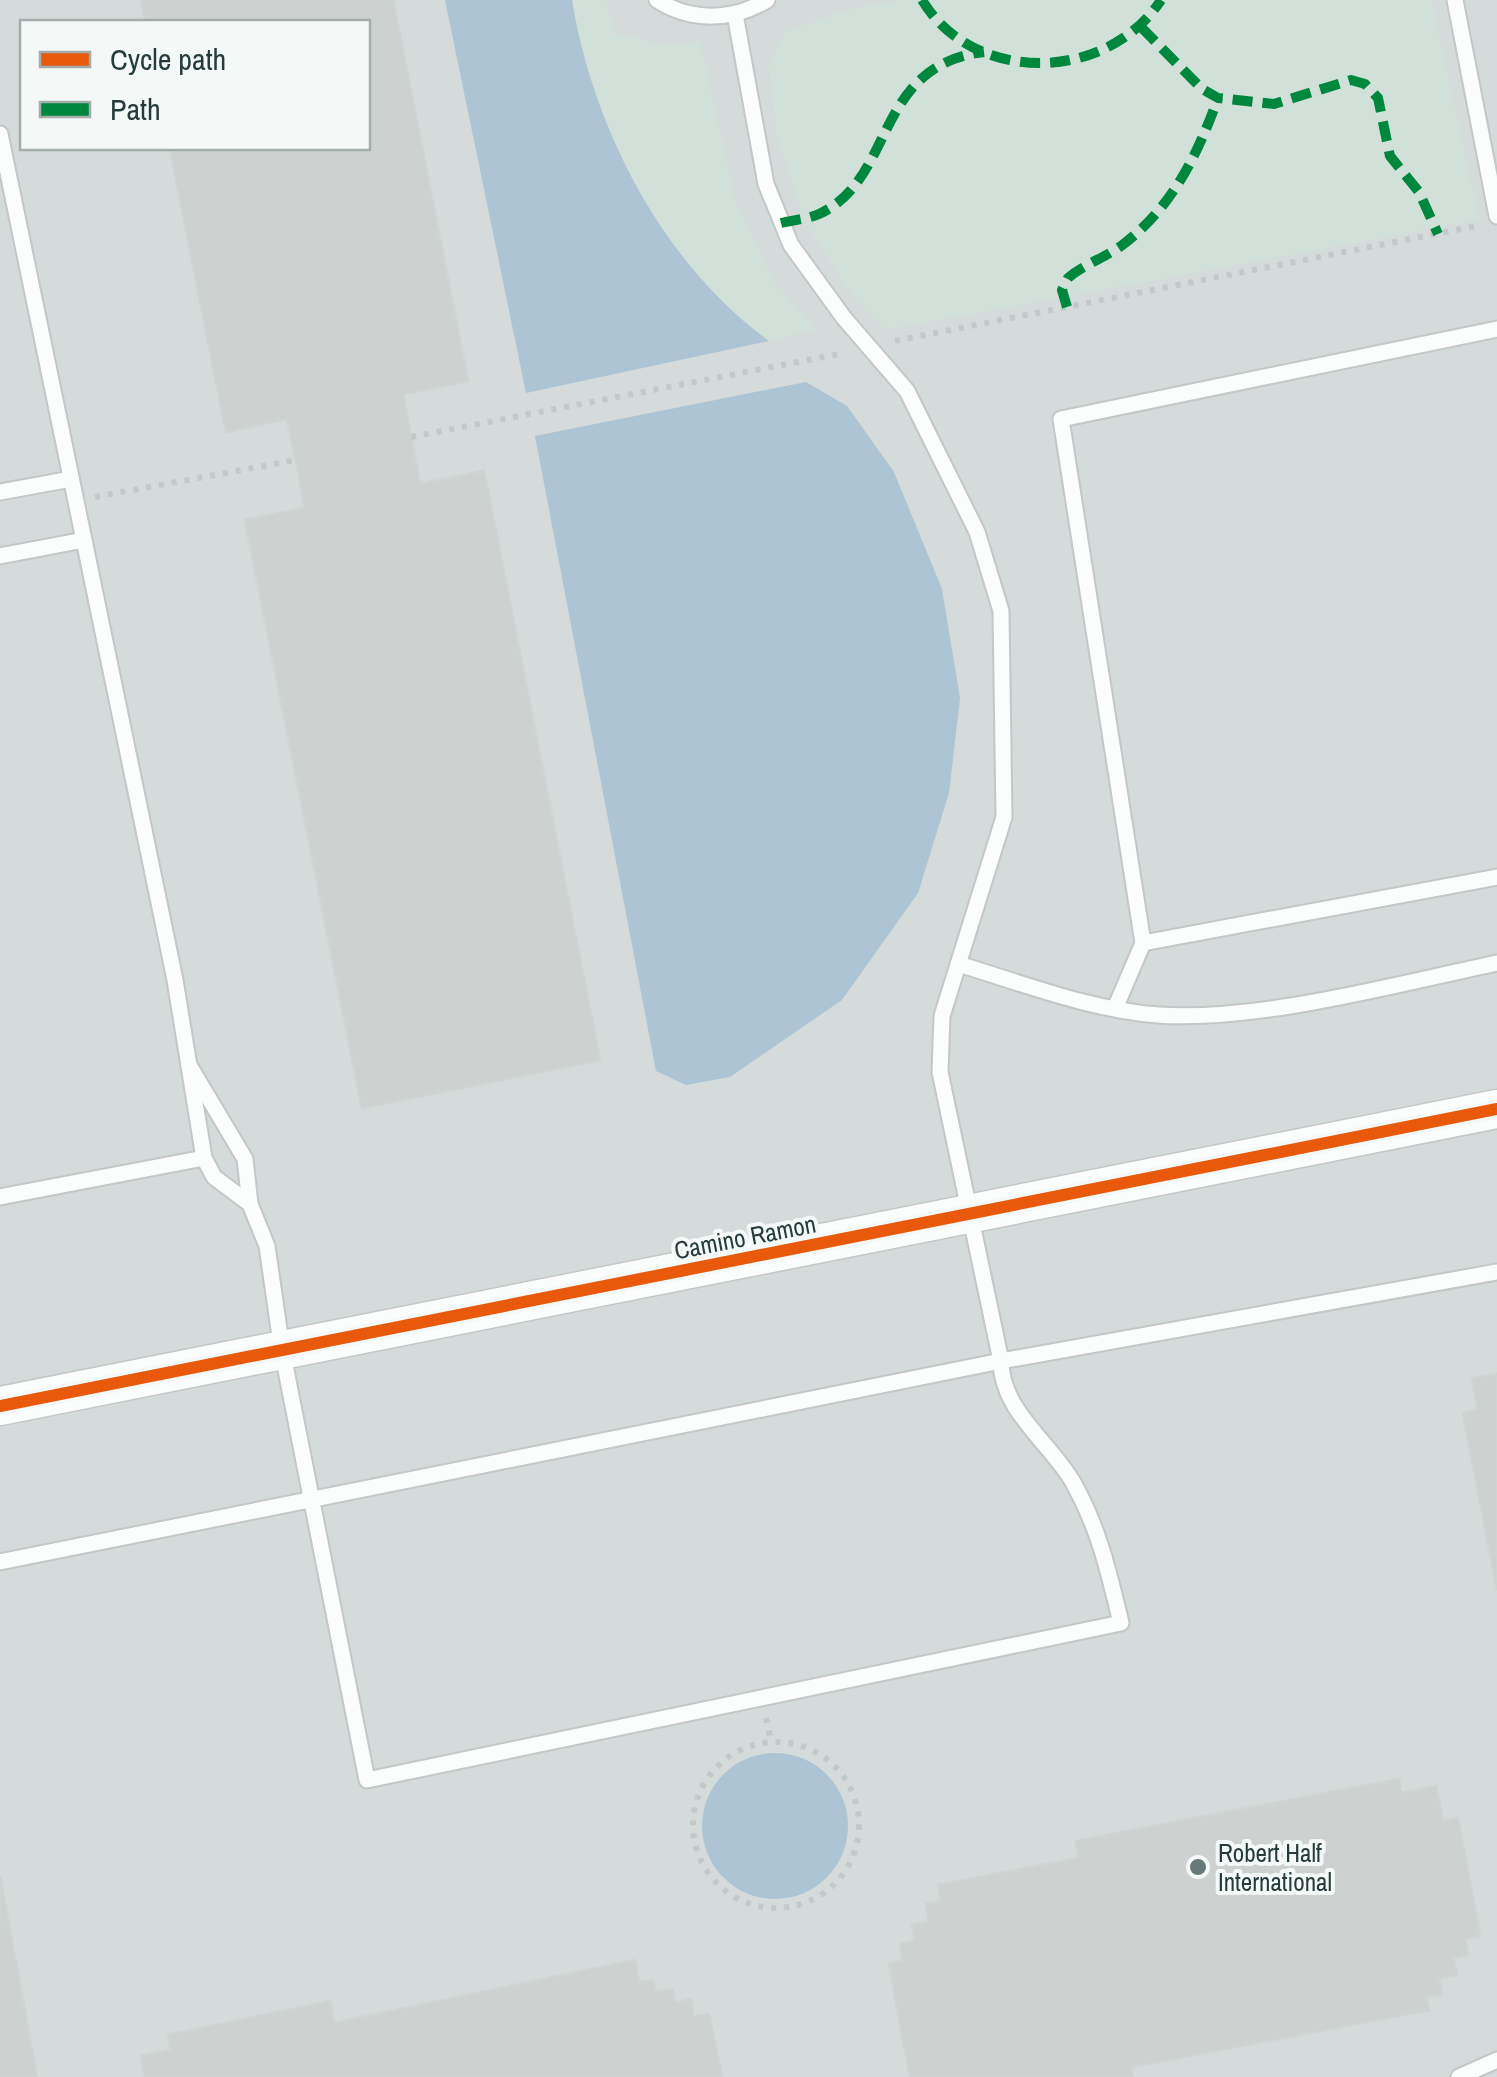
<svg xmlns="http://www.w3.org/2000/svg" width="1497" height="2077" font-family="'Archivo Narrow',sans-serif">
	<rect width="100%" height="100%" fill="#e6eae9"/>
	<path fill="#d4dbda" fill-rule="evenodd" d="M 0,0 L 1497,0 L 1497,2077 L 0,2077 ZM 22,22 L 368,22 L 368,148 L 22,148 Z"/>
	<g fill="#d1e1da">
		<path d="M 572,0 L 606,0 L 613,33 L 670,46 L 700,41 L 735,200 L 774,282 L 816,329 L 769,341 C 663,264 593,129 572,0 Z"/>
		<path d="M 902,0 L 1431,0 L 1479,220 L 885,330 L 847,288 L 803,218 L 777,135 L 769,66 L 785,32 L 848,10 Z"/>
	</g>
	<g fill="#acc4d3">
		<path d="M 445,0 L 572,0 C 593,129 663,264 769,341 L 526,393 Z"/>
		<path d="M 806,382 L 847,406 L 894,472 L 942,589 L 960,698 L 949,793 L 918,893 L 842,1000 L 730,1077 L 686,1085 L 656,1071 L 535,436 Z"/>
		<circle cx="775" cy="1826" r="73"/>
	</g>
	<g fill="#cdd1d0" stroke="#cfd3d2" stroke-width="2.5">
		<path d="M 141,0 L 393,0 L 468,381 L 403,394 L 420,484 L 484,471 L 600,1060 L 362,1108 L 245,520 L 305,508 L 296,460 L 287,419 L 226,432 L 170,148 L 368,148 L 368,22 L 146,22 Z"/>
		<path d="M 1497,1374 L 1497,1590 L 1463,1413 L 1478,1410 L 1472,1379 Z"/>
		<path d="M 1399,1779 L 1401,1793 L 1436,1786 L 1443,1821 L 1458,1818 L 1480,1936 L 1465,1939 L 1468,1955 L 1453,1958 L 1457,1975 L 1439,1978 L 1442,1994 L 1426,1997 L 1429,2010 L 1131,2067 L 1133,2077 L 910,2077 L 889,1964 L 903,1961 L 900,1944 L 915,1941 L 912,1925 L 929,1922 L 926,1904 L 941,1901 L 938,1885 L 1079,1858 L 1076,1841 Z"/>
		<path d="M 0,1876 L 37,2077 L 0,2077 Z"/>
		<path d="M 635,1960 L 639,1982 L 653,1980 L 656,1992 L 672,1989 L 675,2003 L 691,1999 L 694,2017 L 709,2014 L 722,2077 L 145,2077 L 141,2056 L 171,2050 L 168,2035 L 330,2001 L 334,2023 Z"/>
	</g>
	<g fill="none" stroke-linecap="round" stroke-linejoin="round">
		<g stroke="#c3c7c6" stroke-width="19">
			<g id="service">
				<path d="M 657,0 C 691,22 733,21 767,0"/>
				<path d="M 1455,0 L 1497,216"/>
				<path d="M 0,134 L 175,980 L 204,1158 L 214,1177 L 250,1204"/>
				<path d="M 0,492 L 71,479"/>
				<path d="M 0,556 L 84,540"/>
				<path d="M 1143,943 L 1497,877"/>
				<path d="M 958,964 C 1022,983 1090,1010 1158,1015 C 1258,1022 1397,984 1497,963"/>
				<path d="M 1116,1006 L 1143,943 L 1061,419 L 1497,329"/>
				<path d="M 189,1065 L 245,1159 L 250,1204 L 267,1246 L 282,1350 L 367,1780 L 1121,1623 C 1109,1573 1099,1529 1074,1484 C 1051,1443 1001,1411 1001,1361 L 940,1072 L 942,1016 L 1004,817 L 1001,611 L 977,532 L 907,391 L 844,318 L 791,245 L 766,184 L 735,14"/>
				<path d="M 0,1197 L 204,1158"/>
				<path d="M 0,1562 L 1001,1361 L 1497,1272"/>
				<path d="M 1459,2077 L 1497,2060"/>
			</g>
		</g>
		<g stroke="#c3c7c6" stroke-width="41">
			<path id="tertiary" d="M 0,1406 L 1497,1109"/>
		</g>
		<g stroke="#c2c9c9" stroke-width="6" stroke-dasharray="5 8" stroke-linecap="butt">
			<path d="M 895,341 L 1476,226"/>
			<path d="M 411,437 L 844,353"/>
			<path d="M 95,497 L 296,460"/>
			<path d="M 766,1718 L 771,1741"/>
			<circle cx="776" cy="1825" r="83"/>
		</g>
		<use href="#service" stroke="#fbfcfc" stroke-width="15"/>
		<use href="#tertiary" stroke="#fbfcfc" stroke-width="38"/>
		<g stroke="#00873e" stroke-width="10" stroke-dasharray="20 10" stroke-linecap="butt">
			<path d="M 922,0 C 974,86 1108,82 1161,0"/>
			<path d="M 1141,27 L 1202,89 L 1218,98 L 1274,104 L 1351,80 L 1365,84 L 1378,98 L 1390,156 L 1419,192 L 1438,234"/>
			<path d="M 781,223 C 793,220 808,219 819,214 C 896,179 873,65 984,52"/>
			<path d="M 1067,307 L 1062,290 L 1068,278 C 1083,265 1104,258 1121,246 C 1172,208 1197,156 1218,98"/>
		</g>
		<g stroke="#f4f9f7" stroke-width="19">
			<path id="cycleway" d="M 0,1406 L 1497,1109"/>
		</g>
		<use href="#cycleway" stroke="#e8590c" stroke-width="12"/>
	</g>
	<circle fill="#697878" stroke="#f4f9f7" stroke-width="4" cx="1198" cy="1867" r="10"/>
	<g text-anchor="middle" stroke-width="8" stroke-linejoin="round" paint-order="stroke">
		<g font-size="25" fill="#263b3b" stroke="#f4f9f7">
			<text transform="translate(745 1237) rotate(-11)" y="9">Camino Ramon</text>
		</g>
		<g font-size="25" fill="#263b3b" stroke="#f4f9f7" text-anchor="start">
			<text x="1218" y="1862">Robert Half<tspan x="1218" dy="29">International</tspan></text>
		</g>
	</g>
	<rect x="20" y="20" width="350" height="130" fill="#f4f9f7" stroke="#a2adac" stroke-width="2.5"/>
	<rect x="40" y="52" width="50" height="15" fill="#e8590c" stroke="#a2adac" stroke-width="2.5"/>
	<text x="110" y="70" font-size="30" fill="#263b3b">Cycle path</text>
	<rect x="40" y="102" width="50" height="15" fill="#00873e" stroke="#a2adac" stroke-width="2.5"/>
	<text x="110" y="120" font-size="30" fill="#263b3b">Path</text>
</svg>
